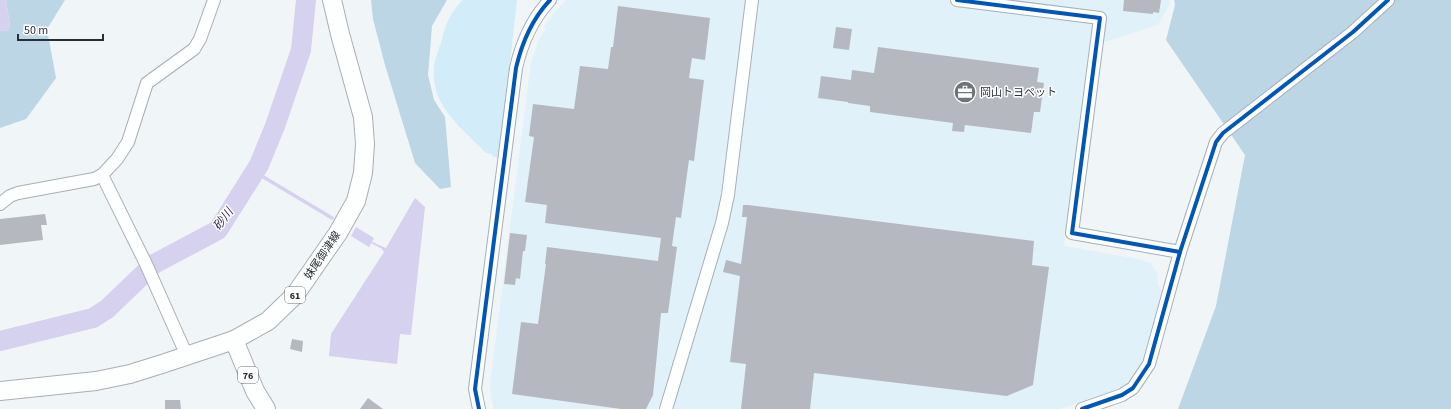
<svg xmlns="http://www.w3.org/2000/svg" width="1451" height="409" font-family="'Source Sans 3','Noto Sans JP',sans-serif">
	<rect width="100%" height="100%" fill="#f0f5f8"/>
	<path fill="#e0f1fa" d="M 566,0 L 1170,0 L 1170,4 L 1158,25 L 1089,47 L 1064,246 L 1139,259 L 1151,263 L 1157,273 L 1158,285 L 1164,294 L 1143,360 L 1137,373 L 1125,385 L 1110,393 L 1060,409 L 494,409 L 491,397 L 490,385 L 531,62 L 538,42 L 546,28 L 544,27 L 554,12 Z"/>
	<path fill="#d2ecfa" d="M 463,0 L 517,0 L 499,158 L 492,156 L 492,154 L 486,153 C 463,129 431,106 434,70 C 434,61 438,51 441,43 C 445,26 450,12 463,0 Z"/>
	<g fill="#bcd6e5">
		<path d="M 6,0 L 65,0 L 47,29 L 56,78 L 26,119 L 0,128 L 0,31 L 8,30 L 10,26 Z"/>
		<path d="M 371,0 L 447,0 L 432,26 L 428,75 L 434,100 L 445,117 L 451,187 L 440,189 L 415,163 L 385,65 L 373,19 Z"/>
		<path d="M 1174,0 L 1451,0 L 1451,409 L 1178,409 L 1216,306 L 1245,155 L 1166,40 L 1175,5 Z"/>
	</g>
	<g fill="#d5d1ef">
		<path d="M 0,0 L 6,0 L 10,26 L 8,30 L 0,31 Z"/>
		<path d="M 415,198 L 425,207 L 411,335 L 400,334 L 397,364 L 329,356 L 331,334 L 384,252 L 382,249 L 371,243 L 369,247 L 351,236 L 356,227 L 374,238 L 372,242 L 386,248 Z"/>
	</g>
	<g fill="none" stroke-linecap="round" stroke-linejoin="round">
		<path stroke="#d5d1ef" stroke-width="3.5" d="M 255,172 L 332,218"/>
		<path stroke="#d5d1ef" stroke-width="20" d="M 0,341 L 93,318 L 107,309 L 154,264 L 218,230 L 259,165 L 275,126 L 301,50 L 306,0"/>
	</g>
	<g fill="#b5b9bf">
		<path d="M 1124,0 L 1161,0 L 1159,13 L 1153,12 L 1153,14 L 1123,11 Z"/>
		<path d="M 618,6 L 710,18 L 705,60 L 692,58 L 689,78 L 704,80 L 694,161 L 689,160 L 681,218 L 676,217 L 672,246 L 677,247 L 668,313 L 661,313 L 653,395 L 646,409 L 621,409 L 512,394 L 521,322 L 538,324 L 546,264 L 545,264 L 547,247 L 658,261 L 661,238 L 545,223 L 547,205 L 525,202 L 534,137 L 529,136 L 533,104 L 574,109 L 580,66 L 608,69 L 611,47 L 613,47 Z"/>
		<path d="M 836,27 L 852,29 L 849,50 L 833,48 Z"/>
		<path d="M 878,47 L 1039,68 L 1037,82 L 1044,83 L 1040,112 L 1034,112 L 1031,133 L 965,125 L 964,132 L 952,131 L 953,123 L 870,112 L 870,106 L 848,103 L 848,102 L 818,98 L 821,76 L 851,80 L 852,70 L 874,73 Z"/>
		<path d="M 743,205 L 748,205 L 1034,241 L 1032,265 L 1049,267 L 1033,385 L 1007,396 L 814,373 L 810,409 L 741,409 L 746,364 L 730,362 L 740,276 L 723,272 L 726,260 L 741,264 L 747,217 L 742,217 Z"/>
		<path d="M 45,214 L 47,225 L 41,225 L 43,240 L 0,245 L 0,219 Z"/>
		<path d="M 510,233 L 527,235 L 525,251 L 523,251 L 520,279 L 516,278 L 515,285 L 504,284 Z"/>
		<path d="M 292,339 L 303,341 L 302,352 L 290,349 Z"/>
		<path d="M 368,398 L 383,409 L 360,409 Z"/>
		<path d="M 165,400 L 180,400 L 181,409 L 165,409 Z"/>
	</g>
	<g fill="none" stroke-linecap="round" stroke-linejoin="round">
		<g stroke="#a8afb3" stroke-width="14">
			<g id="minor">
				<path d="M 957,0 L 1100,18 L 1072,233 L 1180,252"/>
				<path d="M 102,175 L 146,264 L 187,356"/>
				<path d="M 0,204 L 10,196 L 18,193 L 94,179 L 102,175 L 117,159 L 128,142 L 147,83 L 194,49 L 200,39 L 214,0"/>
				<path d="M 479,409 L 475,389 L 516,68 C 522,42 532,19 550,0"/>
				<path d="M 666,409 L 722,223 L 728,195 L 752,0"/>
				<path d="M 1082,409 L 1122,395 L 1133,388 L 1149,364 L 1180,252 L 1216,142 L 1223,133 L 1353,32 L 1388,0"/>
			</g>
		</g>
		<g stroke="#a8afb3" stroke-width="20">
			<g id="primary">
				<path d="M 234,340 L 255,391 L 266,409"/>
				<path d="M 0,391 L 96,381 L 130,374 L 162,364 L 234,340 L 268,321 L 295,295 L 338,233 L 356,201 L 363,173 L 365,144 L 363,117 L 340,34 L 332,0"/>
			</g>
		</g>
		<use href="#minor" stroke="#fdfefe" stroke-width="12"/>
		<use href="#primary" stroke="#fdfefe" stroke-width="18"/>
		<g stroke="#fff" stroke-width="6">
			<g id="cycleway">
				<path d="M 957,0 L 1100,18 L 1072,233 L 1180,252"/>
				<path d="M 479,409 L 475,389 L 516,68 C 522,42 532,19 550,0"/>
				<path d="M 1082,409 L 1122,395 L 1133,388 L 1149,364 L 1180,252 L 1216,142 L 1223,133 L 1353,32 L 1388,0"/>
			</g>
		</g>
		<use href="#cycleway" stroke="#0057b8" stroke-width="4"/>
	</g>
	<defs>
		<g id="office-disc" transform="scale(1.15)"><circle r="9.5" fill="#6d7579" stroke="#fff"/><path d="M-6-3h4V-5.5h4V-3h4V5H-6ZM-1-4.5V-3h2v-1.5ZM-6 0V1H6V0Z" fill="#fff"/></g>
	</defs>
	<g fill-rule="evenodd">
		<use href="#office-disc" x="965" y="92"/>
	</g>
	<g text-anchor="middle" stroke-width="3" stroke-linejoin="round" paint-order="stroke">
		<g fill="#fff" stroke="#676e72" stroke-width="1">
			<rect x="285" y="287" width="20" height="16" rx="3"/>
			<rect x="238" y="367" width="20" height="16" rx="3"/>
		</g>
		<g font-size="10" font-weight="bold" fill="#263035">
			<text x="295" y="299">61</text>
			<text x="248" y="379">76</text>
		</g>
		<g font-size="11" fill="#263035" stroke="#fff" text-anchor="start">
			<text x="980" y="96">岡山トヨペット</text>
		</g>
		<g font-size="11" fill="#263035" stroke="#fff">
			<text transform="translate(322 255) rotate(-56)" y="4">妹尾御津線</text>
		</g>
		<g font-size="12" font-style="italic" fill="#36275a" stroke="#fff">
			<text transform="translate(223 219) rotate(-53)" y="4">砂川</text>
		</g>
	</g>
	<path d="M18 34v6h85v-6" fill="none" stroke="#263035" stroke-width="2"/>
	<text x="24" y="34" font-size="12" fill="#263035" stroke="#ffffff" stroke-width="3" paint-order="stroke">50 m</text>
</svg>
